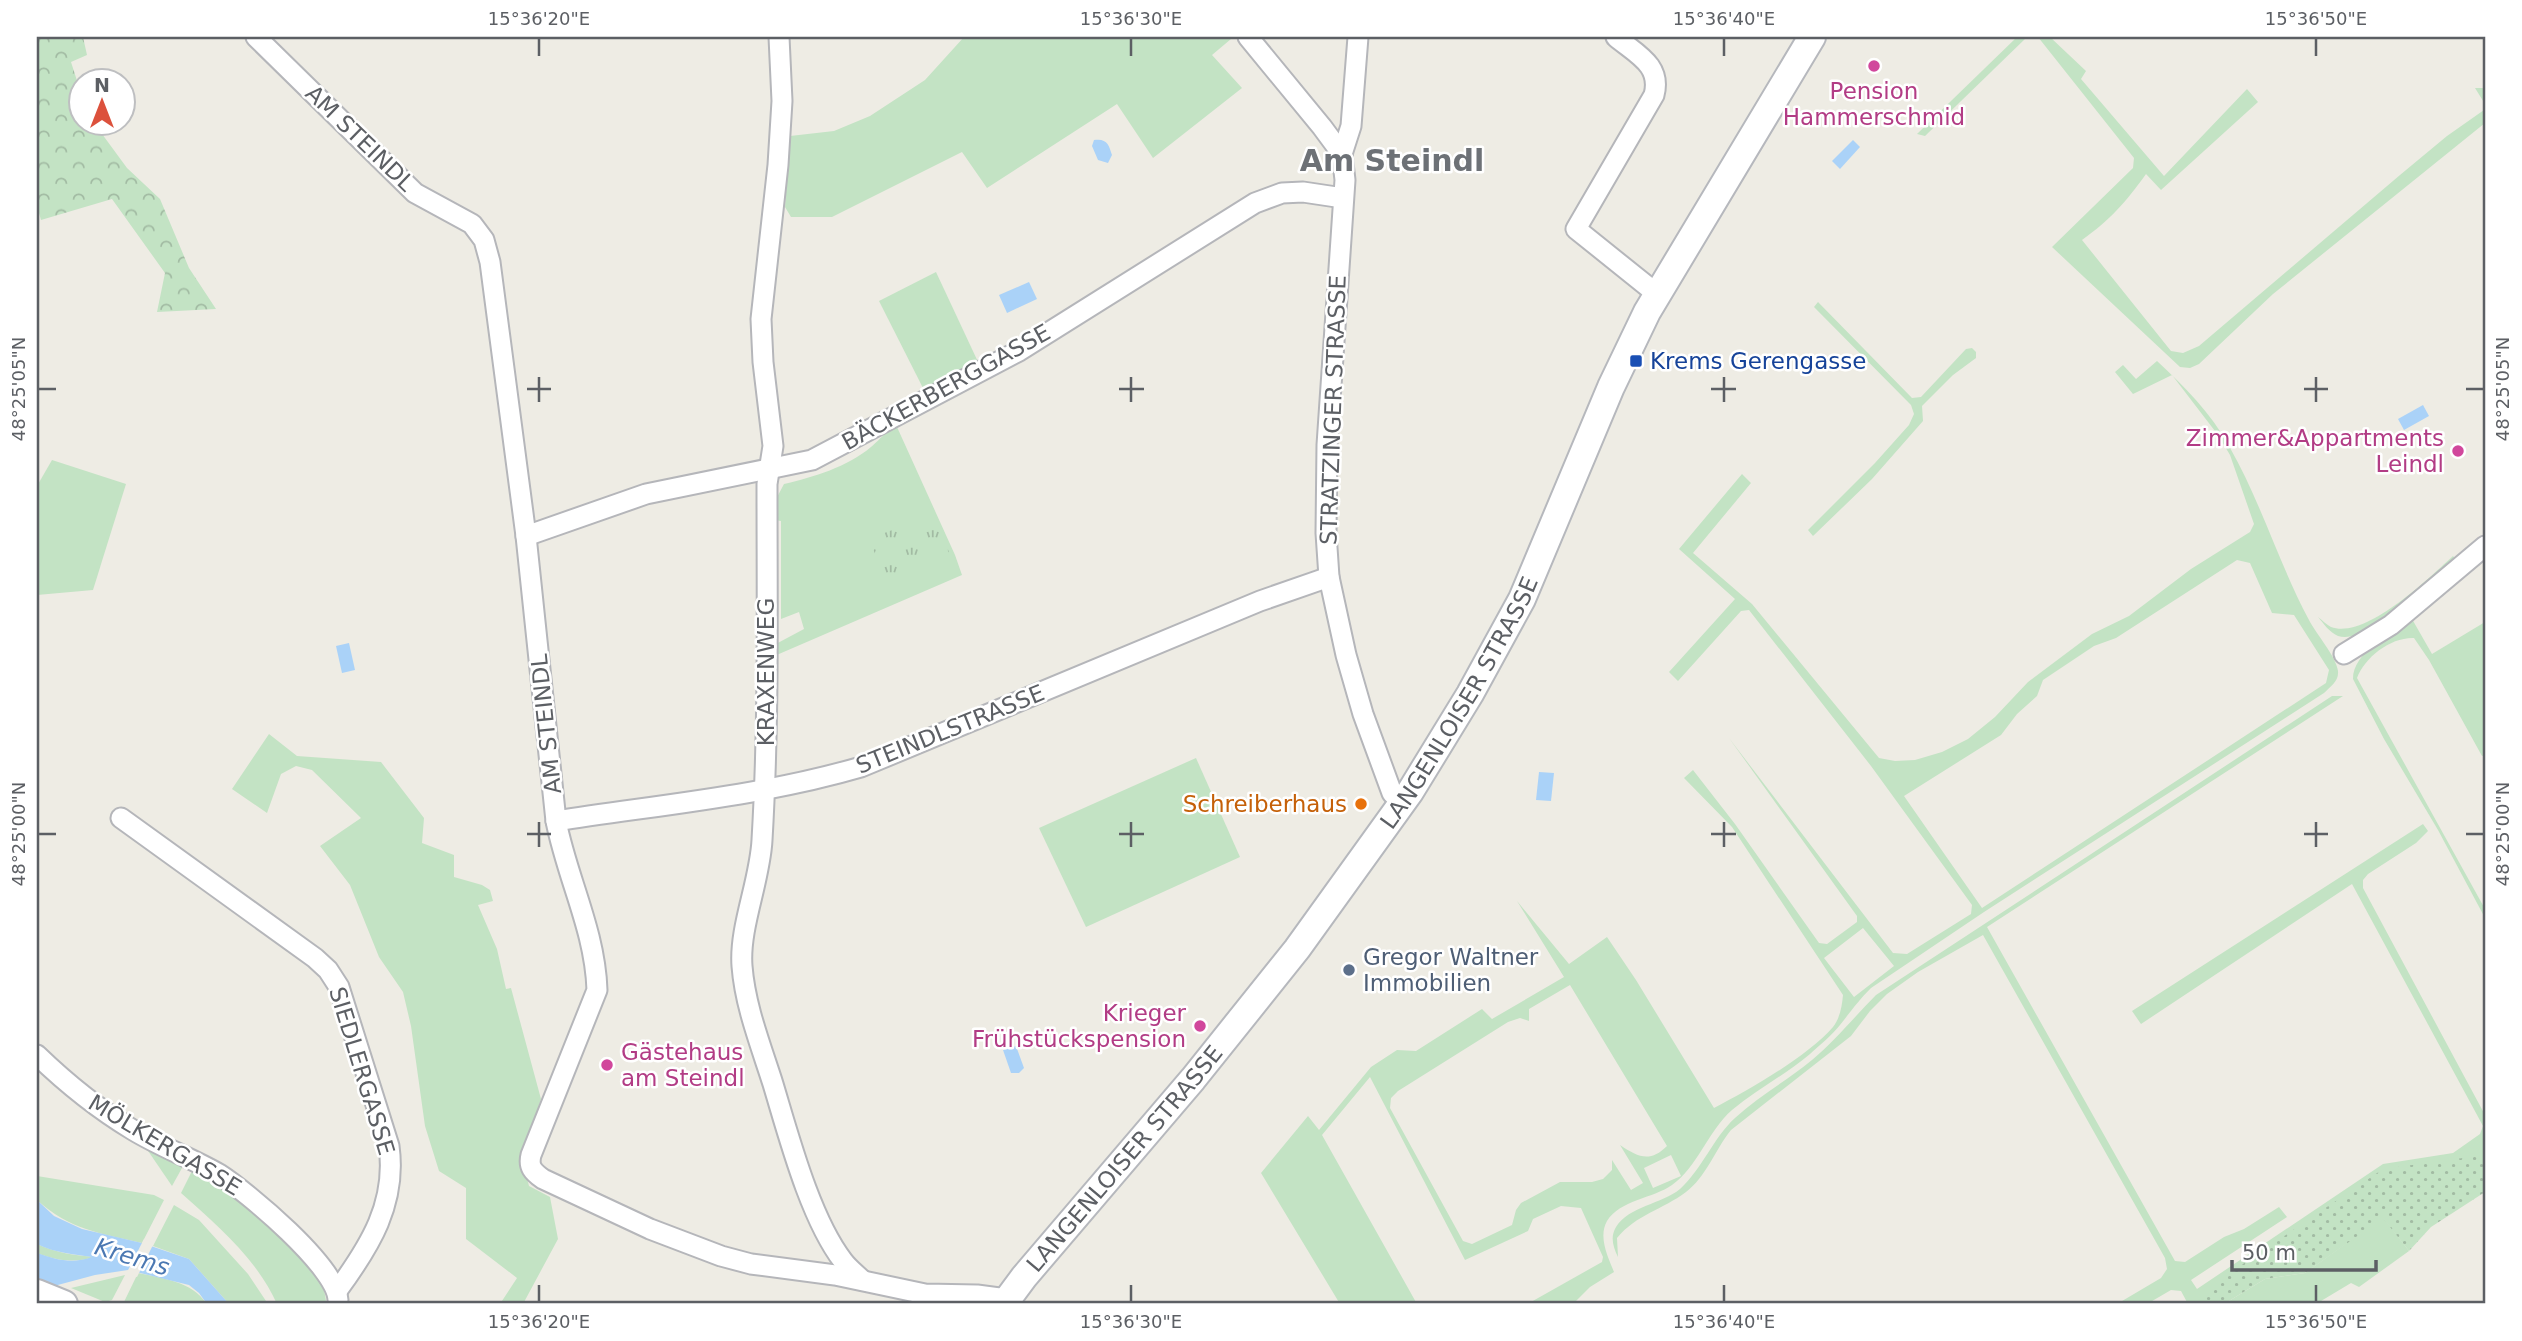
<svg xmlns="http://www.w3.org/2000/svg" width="2522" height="1341" font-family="'DejaVu Sans',sans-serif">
	<defs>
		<pattern id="forest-crowns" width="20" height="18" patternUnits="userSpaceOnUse" patternTransform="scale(1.75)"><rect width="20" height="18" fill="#c3e3c4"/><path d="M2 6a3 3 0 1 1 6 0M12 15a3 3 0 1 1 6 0" fill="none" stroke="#a2bba3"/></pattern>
		<pattern id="park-tufts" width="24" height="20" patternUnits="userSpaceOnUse" patternTransform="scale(1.75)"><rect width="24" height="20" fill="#c3e3c4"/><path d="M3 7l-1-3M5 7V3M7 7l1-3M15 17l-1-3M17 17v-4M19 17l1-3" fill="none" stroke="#a2bba3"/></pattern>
		<pattern id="garden-dots" width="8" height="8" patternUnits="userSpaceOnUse" patternTransform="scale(1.75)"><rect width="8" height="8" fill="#c3e3c4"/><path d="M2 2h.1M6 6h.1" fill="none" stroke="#a2bba3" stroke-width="1.8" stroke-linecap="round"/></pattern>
	</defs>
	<rect width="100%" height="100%" fill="#eeece4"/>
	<g fill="#c3e3c4" fill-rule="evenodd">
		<path d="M 964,37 L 1229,37 L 1231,39 L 1212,55 L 1242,88 L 1153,158 L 1117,104 L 987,188 L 962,152 L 832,217 L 791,217 L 785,207 L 790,136 L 834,131 L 870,116 L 925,80 Z"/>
		<path d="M 2017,37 L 2027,37 L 1925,136 L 1917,134 Z"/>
		<path d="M 2038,37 L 2050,37 L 2086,71 L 2081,79 L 2164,176 L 2247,89 L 2258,102 L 2161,190 L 2146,174 C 2126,202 2110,220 2082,240 L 2171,351 L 2183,353 L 2199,346 L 2400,175 L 2447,136 L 2484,110 L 2485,104 L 2475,88 L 2485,88 L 2485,123 L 2273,294 L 2199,364 L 2190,368 L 2180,367 L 2052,247 L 2133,168 L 2134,158 Z"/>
		<path d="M 936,272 L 979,364 L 925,392 L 879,301 Z"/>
		<path d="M 1818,302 L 1912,398 L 1921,397 L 1966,349 L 1972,348 L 1976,352 L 1976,358 L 1953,375 L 1922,406 L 1923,421 L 1872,479 L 1813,536 L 1808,530 L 1875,463 L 1909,425 L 1914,414 L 1911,405 L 1814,307 Z"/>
		<path d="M 2157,361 C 2184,386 2211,413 2229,446 C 2261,502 2279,564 2309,620 C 2316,634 2336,656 2338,671 C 2339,681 2331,686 2324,693 L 1984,912 L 1871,988 C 1859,1000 1851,1011 1840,1025 C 1832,1035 1820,1045 1810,1054 C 1785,1075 1756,1090 1732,1110 C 1708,1131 1697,1168 1672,1185 C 1654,1198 1620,1200 1607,1221 C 1598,1237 1608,1257 1614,1272 L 1590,1287 L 1573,1304 L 1532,1304 L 1531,1302 L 1602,1262 L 1603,1257 L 1581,1208 L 1561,1206 L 1533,1219 L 1528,1231 L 1465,1260 L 1370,1077 L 1322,1135 L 1417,1304 L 1340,1304 L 1261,1173 L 1308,1116 L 1319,1130 L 1371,1067 L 1397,1050 L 1416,1051 L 1482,1009 L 1492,1019 L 1564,977 L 1517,901 L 1569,964 L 1607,937 L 1636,980 L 1714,1108 C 1749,1090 1808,1056 1833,1027 C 1840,1018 1842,1006 1843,995 L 1732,827 L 1684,778 L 1693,770 L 1735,824 L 1819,943 L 1827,944 L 1857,922 L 1857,916 L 1729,738 L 1893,953 L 1907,954 L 1971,914 L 1972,905 L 1871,766 L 1749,610 L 1741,611 L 1678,681 L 1669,672 L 1735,599 L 1679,549 L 1742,474 L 1751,483 L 1693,553 L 1752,604 L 1879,758 L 1895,761 L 1915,760 L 1942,752 L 1968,739 L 1995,717 L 2028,682 L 2092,634 L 2129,616 L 2191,569 L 2250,532 L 2254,524 L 2230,455 L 2218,435 L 2172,375 L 2133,394 L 2115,372 L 2123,365 L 2136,379 ZM 2237,560 L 2250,563 L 2272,613 L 2294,615 L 2329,670 L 2326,683 L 1982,908 L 1904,796 L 2001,735 L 2017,714 L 2037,696 L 2043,680 L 2094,646 L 2116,638 ZM 1863,928 L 1894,966 L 1854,997 L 1824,958 ZM 1570,985 L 1667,1146 C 1650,1163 1638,1157 1620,1145 L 1643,1183 L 1631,1190 L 1612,1160 L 1612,1170 L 1603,1179 L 1592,1182 L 1560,1182 L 1521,1203 L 1516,1210 L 1512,1225 L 1472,1244 L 1463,1241 L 1390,1108 L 1391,1098 L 1398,1091 L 1508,1022 L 1520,1018 L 1529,1021 L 1529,1009 ZM 1671,1155 L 1681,1176 L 1653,1188 L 1644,1168 Z"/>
		<path d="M 897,427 L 955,555 L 962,575 L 772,657 L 774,645 L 804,629 L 799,612 L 781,619 L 781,521 L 774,520 L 775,501 L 784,484 C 814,477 847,467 871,447 C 883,437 882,434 897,427 Z"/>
		<path d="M 52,460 L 126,484 L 93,590 L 37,595 L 37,486 Z"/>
		<path d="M 2453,556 L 2456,560 C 2433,580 2368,646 2338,636 C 2329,632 2324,624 2318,617 C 2322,620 2327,625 2331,627 C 2366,640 2430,577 2453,556 Z"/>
		<path d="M 2412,619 L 2432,654 L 2485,622 L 2485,755 L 2482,756 L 2429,660 L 2414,638 C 2391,637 2365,657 2357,678 L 2485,909 L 2485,918 L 2438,830 L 2384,739 L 2353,679 C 2353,652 2391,633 2412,619 Z"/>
		<path d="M 2332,696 L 2343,696 L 1987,927 L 2175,1261 L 2185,1262 L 2224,1237 L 2244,1229 L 2279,1207 L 2287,1217 L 2191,1280 L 2197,1289 L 2383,1164 L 2453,1153 L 2480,1134 L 2483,1126 L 2352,884 L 2141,1024 L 2132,1011 L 2423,824 L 2428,831 L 2416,843 L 2368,874 L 2363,880 L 2363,888 L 2485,1115 L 2485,1155 L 2206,1302 L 2209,1304 L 2188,1304 L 2181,1291 L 2171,1290 L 2147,1304 L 2117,1304 L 2161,1278 L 2167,1269 L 2165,1258 L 1983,935 L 1918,972 L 1887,994 L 1870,1011 L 1851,1036 L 1731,1130 C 1715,1150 1706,1177 1686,1192 C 1662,1210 1637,1214 1617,1238 L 1618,1257 C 1613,1247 1610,1237 1616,1227 C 1629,1206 1662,1204 1680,1189 C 1703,1168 1713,1138 1735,1118 C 1759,1096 1788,1080 1812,1060 C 1836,1040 1854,1017 1876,995 Z"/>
		<path d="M 269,734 L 297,756 L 381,762 L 424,818 L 422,843 L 454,855 L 454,877 L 482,885 L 490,890 L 493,901 L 478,905 L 497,949 L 506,989 L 511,988 L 541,1099 L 524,1151 L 523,1163 L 529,1186 L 550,1197 L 558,1239 L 523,1304 L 500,1304 L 517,1278 L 466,1239 L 466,1188 L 439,1171 L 425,1126 L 411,1026 L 403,992 L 379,957 L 350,885 L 320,846 L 361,818 L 312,770 L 296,766 L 281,774 L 267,813 L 232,789 Z"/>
		<path d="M 1196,758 L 1240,857 L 1086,927 L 1039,828 Z"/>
		<path d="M 142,1142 L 180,1162 L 182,1168 L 172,1186 Z"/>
		<path d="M 199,1170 C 235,1197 327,1257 326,1304 L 277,1304 C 257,1259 216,1224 181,1193 L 192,1171 Z"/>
		<path d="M 37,1176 L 154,1195 L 164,1200 L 142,1243 C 100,1233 70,1230 37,1200 Z"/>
		<path d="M 174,1205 L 199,1220 L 248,1274 L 268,1304 L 229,1304 L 189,1259 L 153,1246 Z"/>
		<path d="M 2383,1217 L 2409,1251 L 2359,1287 L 2351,1283 L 2316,1304 L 2224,1304 L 2265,1279 L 2305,1273 Z"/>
		<path d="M 37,1244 C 56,1253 74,1255 95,1257 C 73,1263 58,1261 37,1253 Z"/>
		<path d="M 138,1273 C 165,1279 191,1281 207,1304 L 123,1304 Z"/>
		<path d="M 125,1275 L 112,1300 L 105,1302 L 71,1288 Z"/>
	</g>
	<path fill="url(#forest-crowns)" d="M 37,37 L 83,37 L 87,55 L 71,62 L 80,90 L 80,122 L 94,123 L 127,168 L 160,199 L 189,268 L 216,309 L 157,312 L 165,273 L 112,199 L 41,220 L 37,206 Z"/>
	<path fill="url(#park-tufts)" d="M 933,514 L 949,552 L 885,578 L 869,539 Z"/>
	<path fill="url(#garden-dots)" d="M 2485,1155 L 2485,1192 L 2431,1227 L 2409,1251 L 2383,1218 L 2305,1273 L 2265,1279 L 2224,1304 L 2206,1303 L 2206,1289 L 2383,1169 Z"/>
	<g fill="#aad2f8">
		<path d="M 1094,140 C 1107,138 1109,145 1112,155 L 1108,163 L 1098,160 L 1092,146 Z"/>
		<path d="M 1853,140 L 1860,147 L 1840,169 L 1832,161 Z"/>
		<path d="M 1029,282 L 1037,299 L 1007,313 L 999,295 Z"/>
		<path d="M 2423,405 L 2429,416 L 2404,430 L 2398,419 Z"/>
		<path d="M 349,643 L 355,670 L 342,673 L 336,646 Z"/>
		<path d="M 1539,772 L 1554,773 L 1551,801 L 1536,800 Z"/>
		<path d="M 1016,1046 L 1024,1068 L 1019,1073 L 1011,1073 L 1003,1050 Z"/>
		<path d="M 37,1200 L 54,1216 L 82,1229 L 142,1243 L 189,1259 L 229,1304 L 207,1304 L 199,1293 L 189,1285 L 128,1270 L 95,1275 L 54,1286 L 37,1279 L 37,1253 C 57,1260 72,1264 92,1257 C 73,1254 55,1253 37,1244 Z"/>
	</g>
	<path fill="#eeece4" d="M 144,1239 L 154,1243 L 137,1277 L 126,1274 Z"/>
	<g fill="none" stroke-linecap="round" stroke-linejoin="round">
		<g stroke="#b5b6ba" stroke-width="23">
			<g id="street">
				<path d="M 256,37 L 415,193 L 472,224 L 484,240 L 490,262 L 526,536 L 556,821 C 567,878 595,930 597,990 L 531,1155 C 528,1167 533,1172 543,1179 L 650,1229 L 721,1256 L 751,1264 L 835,1275 L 925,1294 L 977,1295 L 1007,1299"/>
				<path d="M 779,37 L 782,101 L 778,165 L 761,319 L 763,362 L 773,446 L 767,484 C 767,603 769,722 762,840 C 760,881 739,927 742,966 C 745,1006 761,1046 773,1084 C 789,1137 810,1218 843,1261 C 848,1268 856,1274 862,1280"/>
				<path d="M 1248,37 L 1322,127 L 1342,154 L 1345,180 L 1327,445 L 1326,533 L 1329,577 L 1346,655 L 1363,714 L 1392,793 L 1402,803"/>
				<path d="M 1616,37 C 1636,54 1662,65 1654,95 L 1576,229 L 1657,294"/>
				<path d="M 1342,154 L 1351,126 L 1358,37"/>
				<path d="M 526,536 L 646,494 L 812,460 L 1019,351 L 1255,203 L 1282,193 L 1303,192 L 1343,198"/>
				<path d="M 2344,654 L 2391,625 L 2485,546"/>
				<path d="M 121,818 L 315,958 L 328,970 L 339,987 L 389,1146 C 397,1203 370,1246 337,1291"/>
				<path d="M 556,821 C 658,805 762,796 861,767 L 1260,601 L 1329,577"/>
				<path d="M 37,1055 C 66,1083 98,1109 133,1130 C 161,1147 191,1158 219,1174 C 247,1192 337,1267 338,1300"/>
			</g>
		</g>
		<g stroke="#b6b8bd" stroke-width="30">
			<g id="secondary">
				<path d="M 37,1293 L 64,1304"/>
				<path id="s1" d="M 1004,1304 L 1024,1277 L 1193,1079 L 1297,949 L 1410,792 L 1470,694 L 1522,599 L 1611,387 L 1647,312 L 1812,37"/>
			</g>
		</g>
		<use href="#street" stroke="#fff" stroke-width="19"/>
		<use href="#secondary" stroke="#fff" stroke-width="26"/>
	</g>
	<path fill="none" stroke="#5c5f64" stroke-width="2.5" d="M 539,38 L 539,56M 1131,38 L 1131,56M 1724,38 L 1724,56M 2316,38 L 2316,56M 539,377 L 539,402M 1131,377 L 1131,402M 1724,377 L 1724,402M 2316,377 L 2316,402M 38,389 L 56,389M 527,389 L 551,389M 1119,389 L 1144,389M 1711,389 L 1736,389M 2304,389 L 2328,389M 2466,389 L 2484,389M 539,822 L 539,847M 1131,822 L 1131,847M 1724,822 L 1724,847M 2316,822 L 2316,847M 38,834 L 56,834M 527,834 L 551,834M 1119,834 L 1144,834M 1711,834 L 1736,834M 2304,834 L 2328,834M 2466,834 L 2484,834M 539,1285 L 539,1302M 1131,1285 L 1131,1302M 1724,1285 L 1724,1302M 2316,1285 L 2316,1302"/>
	<g fill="#d1479c" stroke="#fff" stroke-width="2.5">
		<circle cx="1874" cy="66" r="7"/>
		<circle cx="2458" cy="451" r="7"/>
		<circle cx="1200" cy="1026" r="7"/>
		<circle cx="607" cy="1065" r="7"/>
	</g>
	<rect fill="#1a4fb4" stroke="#fff" stroke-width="2.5" x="1629" y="354" width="14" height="14" rx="3.5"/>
	<circle fill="#e8710a" stroke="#fff" stroke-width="2.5" cx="1361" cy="804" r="7"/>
	<circle fill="#5c6f8a" stroke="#fff" stroke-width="2.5" cx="1349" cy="970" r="7"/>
	<g text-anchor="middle" stroke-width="5" stroke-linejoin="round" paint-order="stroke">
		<g font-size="23" fill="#b23c85" stroke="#fff" text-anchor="end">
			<text x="1874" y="99" text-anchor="middle">Pension<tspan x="1874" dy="26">Hammerschmid</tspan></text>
			<text x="2444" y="446">Zimmer&amp;Appartments<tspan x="2444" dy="26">Leindl</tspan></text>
			<text x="1186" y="1021">Krieger<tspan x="1186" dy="26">Frühstückspension</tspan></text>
			<text x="621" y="1060" text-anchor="start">Gästehaus<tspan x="621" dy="26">am Steindl</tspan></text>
		</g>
		<g font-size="23" fill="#5c5f64" stroke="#fff">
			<text transform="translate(360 138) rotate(44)" y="8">AM STEINDL</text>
			<text transform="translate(946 387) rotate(-29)" y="8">BÄCKERBERGGASSE</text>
			<text transform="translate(1333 410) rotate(-88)" y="8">STRATZINGER STRASSE</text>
			<text transform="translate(766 672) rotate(-90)" y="8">KRAXENWEG</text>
			<text dy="8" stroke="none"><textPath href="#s1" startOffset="756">LANGENLOISER STRASSE</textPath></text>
			<text transform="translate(546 724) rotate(-96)" y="8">AM STEINDL</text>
			<text transform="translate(950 729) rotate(-22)" y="8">STEINDLSTRASSE</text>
			<text transform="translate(362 1071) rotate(73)" y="8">SIEDLERGASSE</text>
			<text transform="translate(165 1145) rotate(31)" y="8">MÖLKERGASSE</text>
			<text dy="8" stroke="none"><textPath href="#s1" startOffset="189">LANGENLOISER STRASSE</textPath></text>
		</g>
		<g font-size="23" fill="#164399" stroke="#fff" text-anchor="start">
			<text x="1650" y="369">Krems Gerengasse</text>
		</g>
		<g font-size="23" fill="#c56008" stroke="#fff" text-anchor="end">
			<text x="1347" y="812">Schreiberhaus</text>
		</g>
		<g font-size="23" fill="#4e5e75" stroke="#fff" text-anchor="start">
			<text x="1363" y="965">Gregor Waltner<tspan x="1363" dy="26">Immobilien</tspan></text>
		</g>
		<g font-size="24" font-style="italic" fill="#4b78b2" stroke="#fff">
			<text transform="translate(132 1257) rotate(17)" y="8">Krems</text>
		</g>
		<g font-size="30" font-weight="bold" fill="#6d7176" stroke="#fff">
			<text x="1392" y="171">Am Steindl</text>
		</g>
	</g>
	<rect width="2522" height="1341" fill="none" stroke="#ffffff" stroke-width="77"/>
	<g transform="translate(102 102)"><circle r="33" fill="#ffffff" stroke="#bebfc1" stroke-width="2"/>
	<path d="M0-5L12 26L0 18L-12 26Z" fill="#dc513c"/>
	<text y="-10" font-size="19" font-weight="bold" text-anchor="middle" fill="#5c5f64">N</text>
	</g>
	<path d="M2232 1260v10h144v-10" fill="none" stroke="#5c5f64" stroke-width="3.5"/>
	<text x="2242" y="1260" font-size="21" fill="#5c5f64" stroke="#ffffff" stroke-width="5" paint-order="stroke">50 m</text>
	<rect x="38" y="38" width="2446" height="1264" fill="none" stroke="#5c5f64" stroke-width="2.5"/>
	<g font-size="18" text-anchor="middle" fill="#5c5f64">
		<text x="539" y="25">15°36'20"E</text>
		<text x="1131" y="25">15°36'30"E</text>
		<text x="1724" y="25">15°36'40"E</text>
		<text x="2316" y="25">15°36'50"E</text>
		<text transform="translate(19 389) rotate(-90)" y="6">48°25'05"N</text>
		<text transform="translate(2503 389) rotate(-90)" y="6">48°25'05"N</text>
		<text transform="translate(19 834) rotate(-90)" y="6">48°25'00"N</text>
		<text transform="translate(2503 834) rotate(-90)" y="6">48°25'00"N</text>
		<text x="539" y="1328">15°36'20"E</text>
		<text x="1131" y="1328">15°36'30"E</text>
		<text x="1724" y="1328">15°36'40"E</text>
		<text x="2316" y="1328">15°36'50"E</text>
	</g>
</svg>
